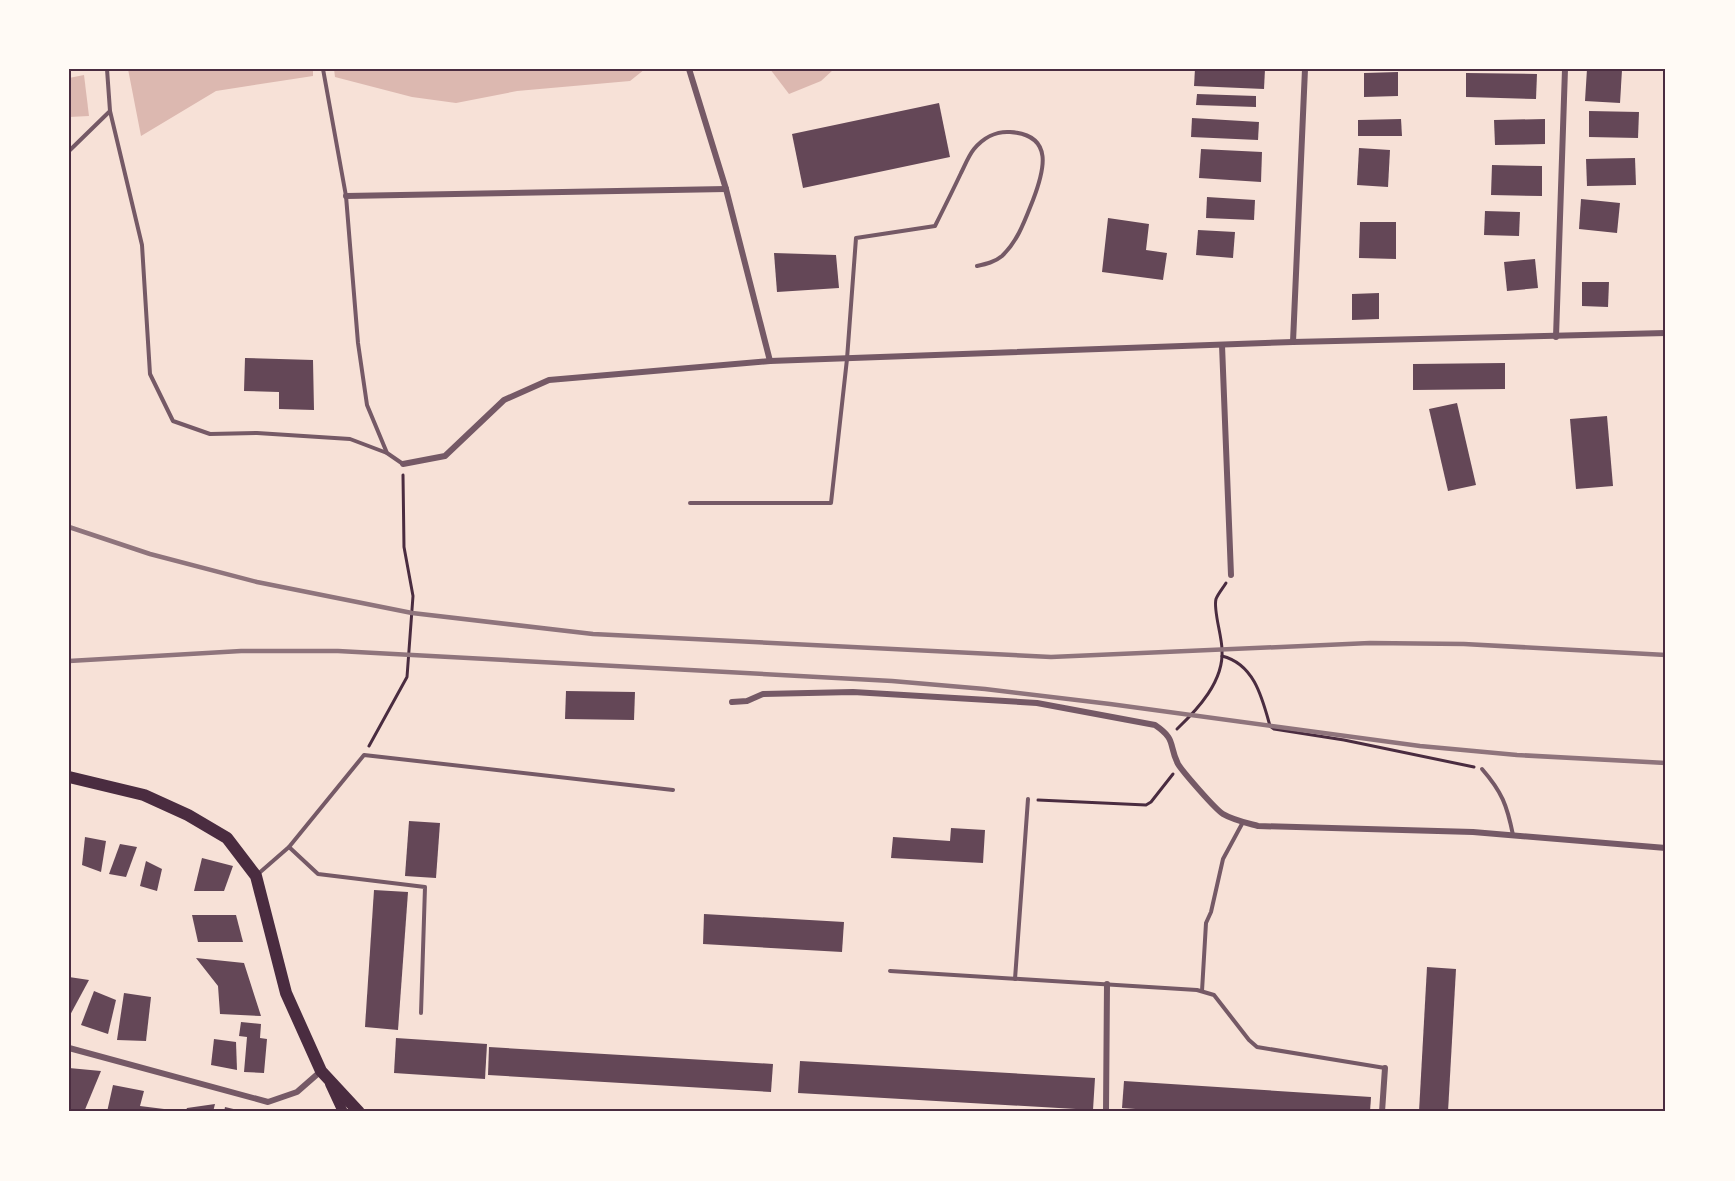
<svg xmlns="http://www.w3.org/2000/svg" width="1735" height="1181" font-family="'Source Serif 4',serif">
	<rect width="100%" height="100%" fill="#f7e1d7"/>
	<g fill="#dcb8b0">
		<path d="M 128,69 L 313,69 L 313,76 L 216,91 L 141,136 Z"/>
		<path d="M 334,69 L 645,69 L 630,81 L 517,91 L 456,103 L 412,97 L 335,77 Z"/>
		<path d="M 770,69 L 834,69 L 821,81 L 789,94 Z"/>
		<path d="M 84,75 L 89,116 L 69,117 L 69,78 Z"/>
	</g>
	<g fill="#644757">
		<path d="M 1195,69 L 1265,69 L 1264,89 L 1194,86 Z"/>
		<path d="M 1587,69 L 1622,70 L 1620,103 L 1585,101 Z"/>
		<path d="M 1398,72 L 1398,96 L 1364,97 L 1364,73 Z"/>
		<path d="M 1466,73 L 1537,74 L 1536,99 L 1466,97 Z"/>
		<path d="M 1197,94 L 1256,96 L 1256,107 L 1196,105 Z"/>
		<path d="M 939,103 L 950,157 L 803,188 L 792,134 Z"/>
		<path d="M 1589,111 L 1639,112 L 1638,138 L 1589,137 Z"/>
		<path d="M 1192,118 L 1259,122 L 1258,140 L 1191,137 Z"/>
		<path d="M 1401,119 L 1402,136 L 1358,136 L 1358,120 Z"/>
		<path d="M 1545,119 L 1545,144 L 1495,145 L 1494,120 Z"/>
		<path d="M 1359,148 L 1390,150 L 1388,187 L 1357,185 Z"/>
		<path d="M 1201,149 L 1262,152 L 1261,182 L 1199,178 Z"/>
		<path d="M 1635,158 L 1636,185 L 1587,186 L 1586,159 Z"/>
		<path d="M 1492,165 L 1542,166 L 1542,196 L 1491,195 Z"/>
		<path d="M 1207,197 L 1255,200 L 1254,220 L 1206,218 Z"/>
		<path d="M 1581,199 L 1620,203 L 1617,233 L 1579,229 Z"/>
		<path d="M 1485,211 L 1520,212 L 1519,236 L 1484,235 Z"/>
		<path d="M 1108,218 L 1149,224 L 1146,250 L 1167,253 L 1163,280 L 1102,272 Z"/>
		<path d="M 1360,222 L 1396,222 L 1396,259 L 1359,258 Z"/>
		<path d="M 1198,230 L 1235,232 L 1233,258 L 1196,255 Z"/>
		<path d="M 774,253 L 836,255 L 839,288 L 777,292 Z"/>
		<path d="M 1535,259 L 1538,288 L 1507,291 L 1504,262 Z"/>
		<path d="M 1582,282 L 1609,282 L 1608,307 L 1582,306 Z"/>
		<path d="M 1379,293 L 1379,319 L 1352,320 L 1352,294 Z"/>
		<path d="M 245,358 L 313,360 L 314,410 L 279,409 L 279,392 L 244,391 Z"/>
		<path d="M 1505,363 L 1505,389 L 1413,390 L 1413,364 Z"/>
		<path d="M 1457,403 L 1476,485 L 1448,491 L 1429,409 Z"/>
		<path d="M 1607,416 L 1613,486 L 1576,489 L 1570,419 Z"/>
		<path d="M 566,691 L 635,692 L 634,720 L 565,719 Z"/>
		<path d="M 409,821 L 440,823 L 436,878 L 405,876 Z"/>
		<path d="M 951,828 L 985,830 L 983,863 L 891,858 L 893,837 L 950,841 Z"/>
		<path d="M 85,837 L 106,841 L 101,872 L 82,865 Z"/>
		<path d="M 120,844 L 137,847 L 126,877 L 109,874 Z"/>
		<path d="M 202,858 L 233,866 L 224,891 L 194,891 Z"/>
		<path d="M 146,861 L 162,869 L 157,891 L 140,886 Z"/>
		<path d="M 374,890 L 408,892 L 398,1030 L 365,1027 Z"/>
		<path d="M 704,914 L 844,922 L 842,952 L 703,944 Z"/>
		<path d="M 192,915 L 236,915 L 243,942 L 198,942 Z"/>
		<path d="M 196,958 L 244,963 L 261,1016 L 220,1014 L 218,986 Z"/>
		<path d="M 1427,967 L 1456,969 L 1448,1112 L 1419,1112 Z"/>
		<path d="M 69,977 L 89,980 L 69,1017 Z"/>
		<path d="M 94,991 L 116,1000 L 108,1034 L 81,1025 Z"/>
		<path d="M 124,993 L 151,997 L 146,1041 L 117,1040 Z"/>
		<path d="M 241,1022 L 261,1024 L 260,1038 L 267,1039 L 264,1073 L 244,1072 L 247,1037 L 239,1036 Z"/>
		<path d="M 396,1038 L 487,1044 L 485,1079 L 394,1073 Z"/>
		<path d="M 214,1039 L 236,1042 L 237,1070 L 211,1065 Z"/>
		<path d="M 489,1047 L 773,1064 L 771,1092 L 488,1075 Z"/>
		<path d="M 800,1061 L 1095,1078 L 1093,1110 L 798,1093 Z"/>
		<path d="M 69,1068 L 101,1071 L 84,1112 L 69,1112 Z"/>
		<path d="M 1124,1081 L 1371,1097 L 1370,1112 L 1176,1112 L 1122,1108 Z"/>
		<path d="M 113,1085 L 144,1091 L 140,1106 L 172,1110 L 171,1112 L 107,1112 Z"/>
		<path d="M 215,1104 L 213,1112 L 185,1112 L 187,1108 Z"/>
		<path d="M 225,1107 L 242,1111 L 242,1112 L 224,1112 Z"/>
	</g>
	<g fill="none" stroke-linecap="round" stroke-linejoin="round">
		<g stroke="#4a2c40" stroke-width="3">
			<path d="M 1222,656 C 1254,664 1262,697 1270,726 L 1274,729 L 1344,740 L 1474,767"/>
			<path d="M 1177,729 C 1198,709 1224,681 1222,650 C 1222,636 1213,610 1216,599 C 1218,594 1223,588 1226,583"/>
			<path d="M 369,746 L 407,677 L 413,596 L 404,547 L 403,475"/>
			<path d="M 1038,800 L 1146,805 L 1151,802 L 1173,774"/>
		</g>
		<g stroke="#755966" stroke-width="4">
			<path d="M 107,69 L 110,111 L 142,245 L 150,374 L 173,421 L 210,434 L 257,433 L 350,439 L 387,453"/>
			<path d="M 323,69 L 346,196 L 358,343 L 367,405 L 387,453 L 403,464"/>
			<path d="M 69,151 L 109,112"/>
			<path d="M 690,503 L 831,503 L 847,359 L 856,238 L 935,226 C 944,208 953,190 961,173 C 965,165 969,155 974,149 C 983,138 996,131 1010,132 C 1055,135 1044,171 1033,200 C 1025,220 1018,241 1002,256 C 995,262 986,264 977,266"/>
			<path d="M 1482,769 C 1502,792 1507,805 1513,835"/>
			<path d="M 289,847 L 318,874 L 425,887 L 421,1013"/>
			<path d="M 258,874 L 289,847 L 364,755 L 673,790"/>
			<path d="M 890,971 L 1197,990 L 1214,995 L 1249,1040 L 1257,1047 L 1385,1068"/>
			<path d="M 1015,979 L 1028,799"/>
			<path d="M 1202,991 L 1206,923 L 1211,912 L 1223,859 L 1243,822"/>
		</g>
		<g stroke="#755966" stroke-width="6">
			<path d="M 689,69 L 726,189 L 770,361"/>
			<path d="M 346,196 L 726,189"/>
			<path d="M 1556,337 L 1565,69"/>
			<path d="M 1293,342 L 1305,69"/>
			<path d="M 1222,345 L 1231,575"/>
			<path d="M 403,464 L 445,456 L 504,400 L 549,380 L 770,361 L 1293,342 L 1666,333"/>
			<path d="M 732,702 L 747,701 L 763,694 L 853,692 L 1037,703 L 1155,725 C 1177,740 1168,744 1178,764 C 1183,772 1215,809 1223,814 C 1233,820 1247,823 1258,826 L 1473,832 L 1666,848"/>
			<path d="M 69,1048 L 268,1102 L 297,1092 L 321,1071"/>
			<path d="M 1106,1112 L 1107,984"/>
			<path d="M 1382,1112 L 1385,1068"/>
		</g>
		<path stroke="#4a2c40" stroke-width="10" d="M 330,1084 L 343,1112"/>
		<path stroke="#4a2c40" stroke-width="12" d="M 69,777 L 144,795 L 188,815 L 227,838 L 256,876 L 286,993 L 321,1071 L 359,1112"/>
		<g stroke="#8f747c" stroke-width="4.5">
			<path d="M 69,527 L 150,554 L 257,582 L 412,613 L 593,634 L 1051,657 L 1370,643 L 1464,644 L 1666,655"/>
			<path d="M 69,661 L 241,651 L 338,651 L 892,681 L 985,689 L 1110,704 L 1420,746 L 1517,755 L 1666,763"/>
		</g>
	</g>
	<rect width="1735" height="1181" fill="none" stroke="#fffaf5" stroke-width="141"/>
	<rect x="70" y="70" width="1594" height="1040" fill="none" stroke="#4a2c40" stroke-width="2"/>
</svg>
